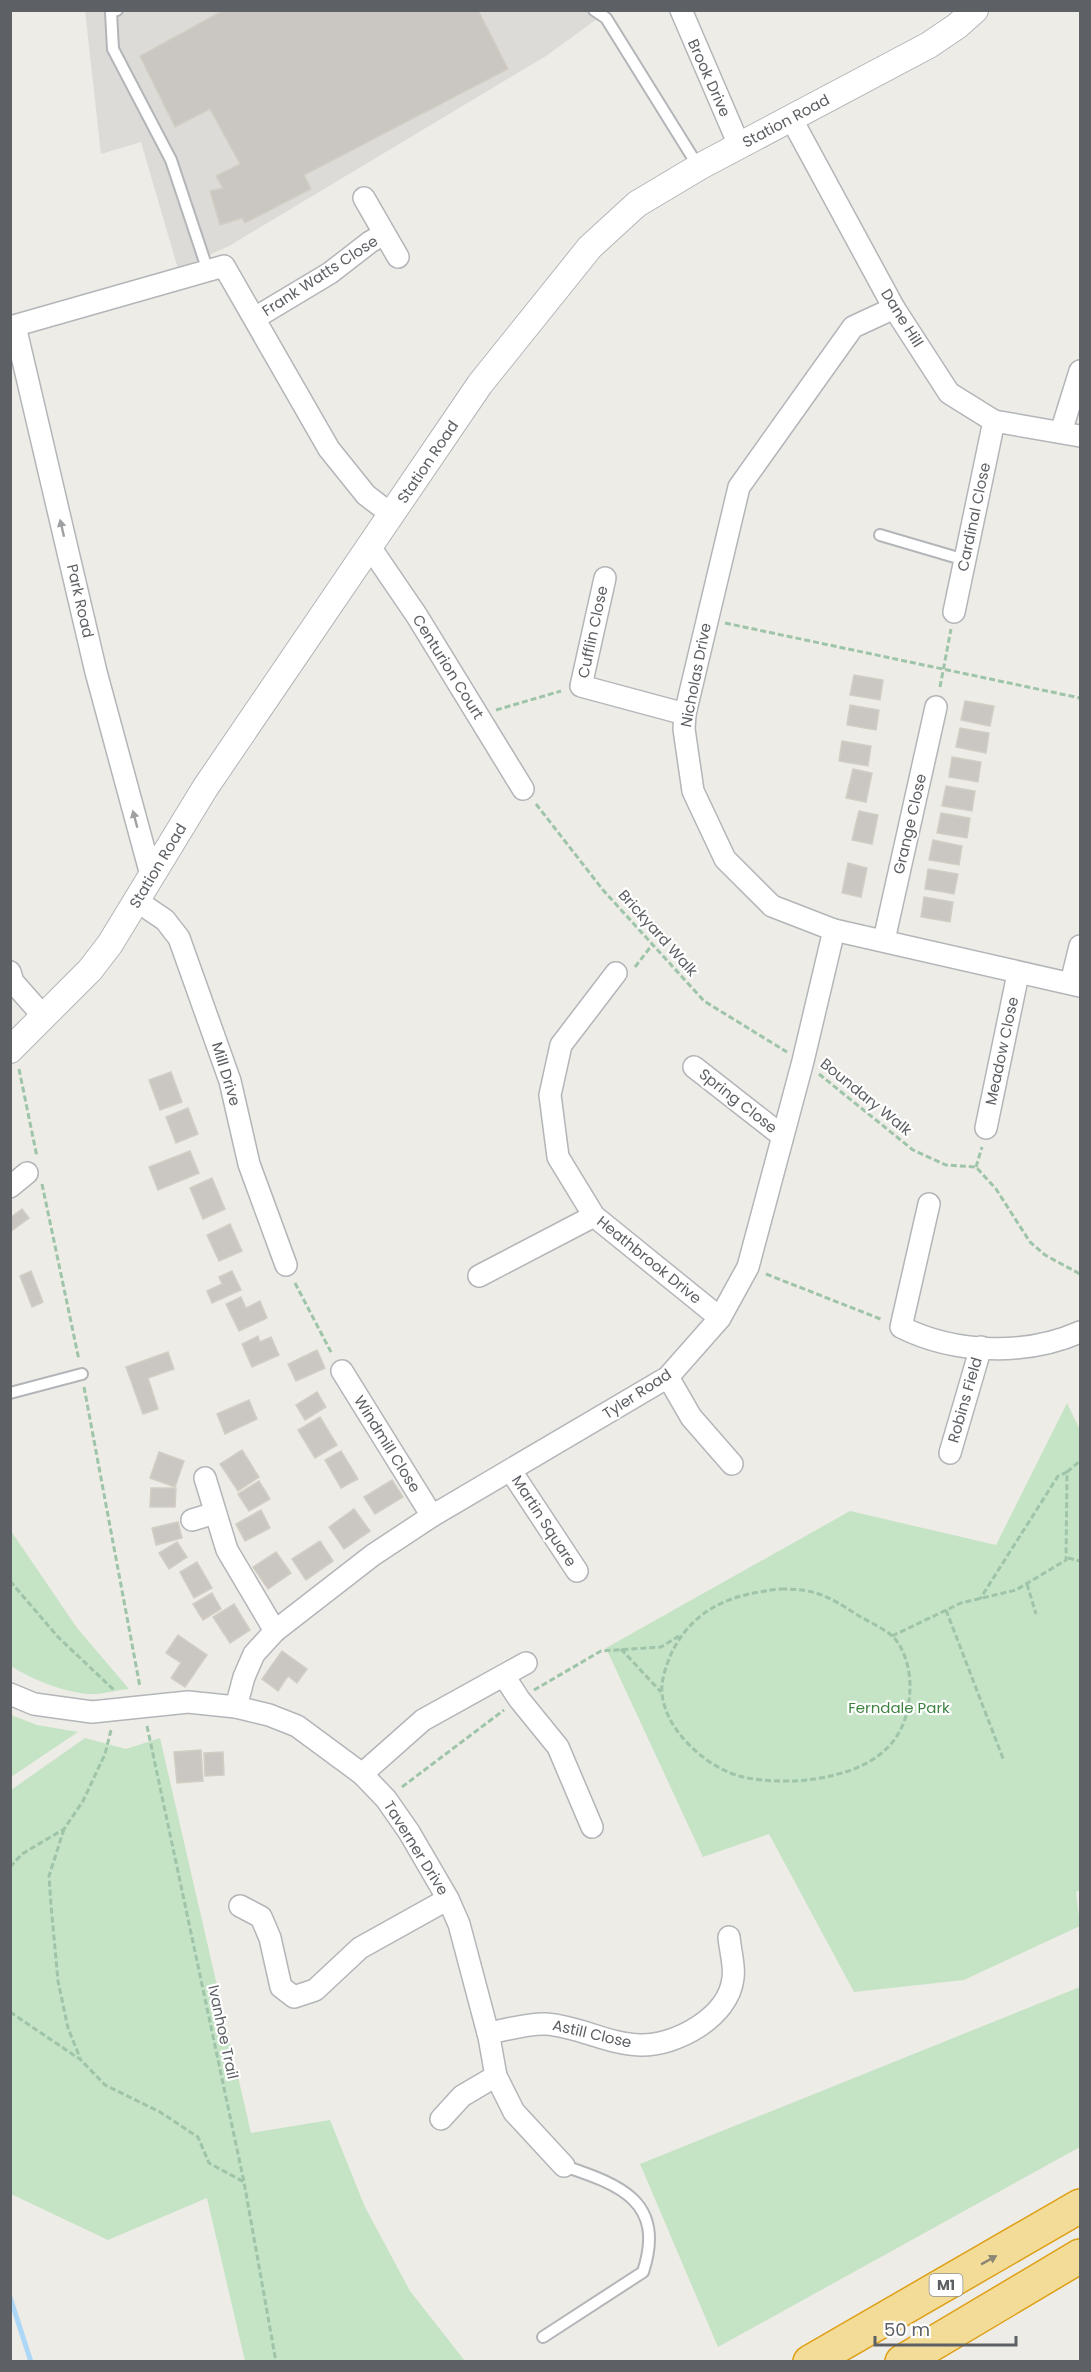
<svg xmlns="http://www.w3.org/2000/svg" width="1091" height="2372" font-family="Poppins,sans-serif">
	<rect width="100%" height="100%" fill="#eeece6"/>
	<path fill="#dddbd8" d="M 85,11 L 608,11 L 546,56 L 229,246 L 178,269 L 141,142 L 101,154 Z"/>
	<g fill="#c5e3c5">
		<path d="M 1067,1403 L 1080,1430 L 1080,1890 L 1076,1892 L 1080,1926 L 964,1980 L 854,1992 L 769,1834 L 703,1857 L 606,1648 L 850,1511 L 996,1545 Z"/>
		<path d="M 11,1531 L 77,1628 L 129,1689 C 118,1690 107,1693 96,1694 C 70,1695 32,1680 11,1666 Z"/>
		<path d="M 11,1715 L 37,1725 L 78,1732 L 11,1777 Z"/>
		<path d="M 85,1738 L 126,1749 L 160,1738 L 251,2133 L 330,2120 L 365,2207 L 410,2291 L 465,2361 L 245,2361 L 207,2198 L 108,2240 L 11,2194 L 11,1790 Z"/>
		<path d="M 1080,1987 L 1080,2147 L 718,2347 L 640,2164 Z"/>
	</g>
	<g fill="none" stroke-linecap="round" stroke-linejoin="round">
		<path stroke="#add7f7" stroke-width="5" d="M 10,2297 L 31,2362"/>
	</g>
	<g fill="#cac7c2" stroke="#d2cec4" stroke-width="1.5">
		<path d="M 224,10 L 478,10 L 508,69 L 304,175 L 311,189 L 245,223 L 242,218 L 220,225 L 210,191 L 223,188 L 216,176 L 240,164 L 210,109 L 175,127 L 140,56 Z"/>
		<path d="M 854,675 L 883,680 L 880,700 L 850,695 Z"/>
		<path d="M 965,701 L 994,706 L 990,726 L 961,720 Z"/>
		<path d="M 850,705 L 879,710 L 876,730 L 847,725 Z"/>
		<path d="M 960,728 L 989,733 L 986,753 L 956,747 Z"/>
		<path d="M 842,741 L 871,746 L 868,766 L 839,761 Z"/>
		<path d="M 952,757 L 981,762 L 978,782 L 949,777 Z"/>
		<path d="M 853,769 L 872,773 L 866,802 L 846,798 Z"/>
		<path d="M 946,786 L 975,791 L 972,811 L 942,806 Z"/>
		<path d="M 859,811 L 878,815 L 872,844 L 852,840 Z"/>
		<path d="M 941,813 L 970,818 L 967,838 L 937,833 Z"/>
		<path d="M 933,840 L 962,846 L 959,865 L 929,860 Z"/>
		<path d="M 848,863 L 867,868 L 861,897 L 842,893 Z"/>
		<path d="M 928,869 L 958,874 L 954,894 L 925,889 Z"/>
		<path d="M 924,897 L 953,902 L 950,922 L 921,917 Z"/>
		<path d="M 171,1072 L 182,1102 L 160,1110 L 149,1080 Z"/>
		<path d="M 188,1108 L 198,1134 L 176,1143 L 166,1117 Z"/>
		<path d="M 190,1151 L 199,1173 L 158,1190 L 149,1167 Z"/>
		<path d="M 212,1178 L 225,1209 L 203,1219 L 190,1188 Z"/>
		<path d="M 22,1209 L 29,1218 L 10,1232 L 10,1218 Z"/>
		<path d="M 230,1224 L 242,1251 L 219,1261 L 207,1235 Z"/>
		<path d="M 31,1271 L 43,1302 L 32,1307 L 20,1276 Z"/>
		<path d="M 232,1271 L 241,1290 L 212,1303 L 207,1291 L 222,1284 L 219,1277 Z"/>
		<path d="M 241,1297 L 246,1308 L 260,1301 L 267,1318 L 239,1331 L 226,1304 Z"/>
		<path d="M 258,1336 L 260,1342 L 271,1337 L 279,1355 L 252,1367 L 242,1344 Z"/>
		<path d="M 317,1350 L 325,1368 L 296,1381 L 288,1364 Z"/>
		<path d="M 168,1352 L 174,1369 L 148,1378 L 158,1409 L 143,1414 L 126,1367 Z"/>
		<path d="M 317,1392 L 326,1407 L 305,1420 L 296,1405 Z"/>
		<path d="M 249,1400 L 257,1419 L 225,1434 L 217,1414 Z"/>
		<path d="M 320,1417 L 337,1445 L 315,1458 L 298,1430 Z"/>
		<path d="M 242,1450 L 259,1477 L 238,1491 L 220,1464 Z"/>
		<path d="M 341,1451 L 358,1479 L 341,1488 L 325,1460 Z"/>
		<path d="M 159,1452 L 184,1461 L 175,1487 L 150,1478 Z"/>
		<path d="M 392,1480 L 403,1497 L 375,1514 L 364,1497 Z"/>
		<path d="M 259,1481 L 270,1499 L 249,1511 L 238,1494 Z"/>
		<path d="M 151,1488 L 176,1488 L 175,1507 L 150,1507 Z"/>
		<path d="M 354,1509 L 370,1531 L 344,1549 L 329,1527 Z"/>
		<path d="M 261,1510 L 270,1528 L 245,1541 L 236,1524 Z"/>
		<path d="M 178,1522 L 182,1538 L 156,1545 L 152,1528 Z"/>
		<path d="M 320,1541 L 333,1561 L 306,1580 L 292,1559 Z"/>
		<path d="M 177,1542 L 187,1557 L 169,1569 L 159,1553 Z"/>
		<path d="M 276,1552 L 291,1573 L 268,1589 L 253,1567 Z"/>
		<path d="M 197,1562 L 212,1588 L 194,1598 L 180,1572 Z"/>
		<path d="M 212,1593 L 221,1609 L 203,1620 L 193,1604 Z"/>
		<path d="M 234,1604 L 250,1630 L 230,1643 L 213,1617 Z"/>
		<path d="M 178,1635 L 207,1655 L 185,1687 L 171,1678 L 181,1663 L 166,1653 Z"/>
		<path d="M 282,1651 L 307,1669 L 297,1683 L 288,1676 L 278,1691 L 262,1679 Z"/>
		<path d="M 201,1750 L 203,1781 L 177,1783 L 174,1752 Z"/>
		<path d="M 223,1752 L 224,1775 L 205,1776 L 204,1753 Z"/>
	</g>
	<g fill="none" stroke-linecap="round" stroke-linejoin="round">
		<g stroke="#b3b5b9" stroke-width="14">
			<g id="service">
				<path d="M 117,10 L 111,12 L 113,49 L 171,160 L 208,271"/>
				<path d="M 594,10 L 606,18 L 698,166"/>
				<path d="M 880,535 L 965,560"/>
				<path d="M 10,1393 L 82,1374"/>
				<path d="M 543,2337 L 643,2272 C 666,2202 621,2185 564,2166"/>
			</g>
		</g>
		<g stroke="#b3b5b9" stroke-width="24">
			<g id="minor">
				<path d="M 681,10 L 739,145"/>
				<path d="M 791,118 L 894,308 L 949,393 L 994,421 L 1080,436"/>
				<path d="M 364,198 L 398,257"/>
				<path d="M 894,308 L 853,327 L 739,487 L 685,714 L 684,729 L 693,791 L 725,859 L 772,906 L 834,930 L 1080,986"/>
				<path d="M 255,318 L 330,273 L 370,242 L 384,234"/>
				<path d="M 15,326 L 96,672 L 151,875"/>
				<path d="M 10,327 L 224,266 L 329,449 L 366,495 L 391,514"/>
				<path d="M 1061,432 L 1080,371"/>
				<path d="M 370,547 L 417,616 L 523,789"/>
				<path d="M 605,578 L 581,686 L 685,714"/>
				<path d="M 954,612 L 994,421"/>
				<path d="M 137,901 L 165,920 L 179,938 L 230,1081 L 249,1164 L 286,1265"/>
				<path d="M 884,940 L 936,707"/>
				<path d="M 10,972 L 13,982 L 44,1017"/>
				<path d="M 616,973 L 561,1045 L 550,1095 L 558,1157 L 594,1216 L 720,1318"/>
				<path d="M 1071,983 L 1080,946"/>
				<path d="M 694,1067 L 781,1135"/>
				<path d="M 986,1128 L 1018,974"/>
				<path d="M 10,1187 L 27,1173"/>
				<path d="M 929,1204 L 901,1327 C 955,1354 1026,1356 1080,1332"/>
				<path d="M 479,1276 L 594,1216"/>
				<path d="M 342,1371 L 432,1516"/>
				<path d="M 668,1377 L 691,1417 L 732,1464"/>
				<path d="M 950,1453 L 981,1347"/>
				<path d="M 511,1471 L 577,1571"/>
				<path d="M 205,1478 L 227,1550 L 275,1631"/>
				<path d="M 192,1520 L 215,1513"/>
				<path d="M 504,1676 L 519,1699 L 558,1747 L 592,1827"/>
				<path d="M 10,1694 L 34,1704 L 92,1712 L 188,1702 L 236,1707 L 269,1715 L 297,1726 L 362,1774 L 386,1799 L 409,1832 L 448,1899 L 459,1924 L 489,2037 L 496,2076 L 514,2112 L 564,2166"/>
				<path d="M 236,1707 L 244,1677 L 254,1654 L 275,1631 L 373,1555 L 432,1516 L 668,1377 L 720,1318 L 748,1267 L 803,1061 L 834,930"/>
				<path d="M 362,1774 L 423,1720 L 526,1663"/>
				<path d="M 240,1906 L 261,1917 L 270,1938 L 281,1987 L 294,1997 L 315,1990 L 360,1948 L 448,1899"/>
				<path d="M 488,2033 C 506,2030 528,2023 546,2024 C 578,2026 607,2044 640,2045 C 676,2046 729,2017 733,1978 C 735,1966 730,1950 729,1937"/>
				<path d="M 441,2119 L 462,2096 L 496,2076"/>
			</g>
		</g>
		<g stroke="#b3b5b9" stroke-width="28">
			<path id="tertiary" d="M 10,1050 L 90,970 L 110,944 L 205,788 L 480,384 L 590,247 L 637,204 L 699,167 L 929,45 L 957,26 L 975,10"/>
		</g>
		<g stroke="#de9f16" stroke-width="36">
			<g id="motorway">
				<path d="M 810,2362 L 1080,2206"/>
				<path d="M 902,2362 L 1080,2256"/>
			</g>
		</g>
		<g stroke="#9ec4a9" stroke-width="3" stroke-dasharray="6 3" stroke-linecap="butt">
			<path d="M 725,623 L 1080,698"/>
			<path d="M 940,687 L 951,629"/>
			<path d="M 496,710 L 561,691"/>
			<path d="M 536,804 L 603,890 L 704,1001 L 787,1052"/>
			<path d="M 635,967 L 652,945"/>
			<path d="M 19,1069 L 37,1157"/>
			<path d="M 819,1074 L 913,1150 L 946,1165 L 976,1167 L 996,1189 L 1030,1242 L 1045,1255 L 1080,1274"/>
			<path d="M 976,1167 L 982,1147"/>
			<path d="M 42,1184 L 79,1360"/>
			<path d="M 766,1274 L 883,1320"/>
			<path d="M 295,1283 L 332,1354"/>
			<path d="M 84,1387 L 140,1687"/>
			<path d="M 1067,1472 L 1080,1461"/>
			<path d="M 1068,1558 L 1080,1561"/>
			<path d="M 10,1581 L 58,1637 L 114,1690"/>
			<path d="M 1027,1584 L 1036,1614"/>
			<path d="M 781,1589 C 816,1589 828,1596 856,1614 C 867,1621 881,1627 891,1635 C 904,1646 910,1669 910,1685 C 910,1746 871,1770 815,1779 C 793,1782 765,1782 743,1777 C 708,1769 665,1731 662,1693 C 661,1680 666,1666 671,1654 C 694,1607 732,1594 781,1589 Z"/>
			<path d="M 946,1610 L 1004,1761"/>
			<path d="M 892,1636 L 961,1603 L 1016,1590 L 1066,1560 L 1067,1472 L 1058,1476 L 980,1599"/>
			<path d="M 621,1649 L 661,1692"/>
			<path d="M 534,1690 L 601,1651 L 661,1647 L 679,1636"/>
			<path d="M 147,1726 L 244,2182 L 276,2362"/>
			<path d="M 402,1787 L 504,1710"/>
			<path d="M 64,1829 L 49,1876 L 51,1905 L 58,1981 L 68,2028 L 80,2058"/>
			<path d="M 10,1867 L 22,1854 L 64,1829 L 83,1801 L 105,1754 L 111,1730"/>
			<path d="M 10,2012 L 81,2060 L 105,2085 L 160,2112 L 198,2137 L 209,2163 L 244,2182"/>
		</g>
		<use href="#service" stroke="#fff" stroke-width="10"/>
		<use href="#minor" stroke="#fff" stroke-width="21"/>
		<use href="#tertiary" stroke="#fff" stroke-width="26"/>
		<use href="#motorway" stroke="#f3dc98" stroke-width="33"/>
	</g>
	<defs><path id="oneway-solid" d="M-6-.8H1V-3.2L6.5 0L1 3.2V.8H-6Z" transform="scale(1.5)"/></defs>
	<g fill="#9ea0a2">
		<use href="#oneway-solid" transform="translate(62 528) rotate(-103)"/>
		<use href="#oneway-solid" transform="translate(135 819) rotate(-105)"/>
	</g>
	<use fill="#8a8574" href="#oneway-solid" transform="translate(989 2260) rotate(-29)"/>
	<g text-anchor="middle" stroke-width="4.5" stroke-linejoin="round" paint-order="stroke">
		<rect fill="#fff" stroke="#8e9092" stroke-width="1.5" x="929.5" y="2274" width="33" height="22" rx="4.5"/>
		<g font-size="14" font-weight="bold" fill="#5d6064">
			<text x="946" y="2290">M1</text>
		</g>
		<g font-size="15" fill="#5d6064" stroke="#fff">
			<text transform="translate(709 78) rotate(66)" y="5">Brook Drive</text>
			<text transform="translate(786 121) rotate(-28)" y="5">Station Road</text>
			<text transform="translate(320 276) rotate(-33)" y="5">Frank Watts Close</text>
			<text transform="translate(902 318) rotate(58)" y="5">Dane Hill</text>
			<text transform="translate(428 462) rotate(-56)" y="5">Station Road</text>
			<text transform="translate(974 517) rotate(-78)" y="5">Cardinal Close</text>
			<text transform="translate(80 601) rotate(77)" y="5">Park Road</text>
			<text transform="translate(593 632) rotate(-78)" y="5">Cufflin Close</text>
			<text transform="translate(448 667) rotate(58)" y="5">Centurion Court</text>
			<text transform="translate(696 675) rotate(-79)" y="5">Nicholas Drive</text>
			<text transform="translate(910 824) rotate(-77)" y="5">Grange Close</text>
			<text transform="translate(158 866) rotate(-59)" y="5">Station Road</text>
			<text transform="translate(658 933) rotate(48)" y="5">Brickyard Walk</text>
			<text transform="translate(1002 1051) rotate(-78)" y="5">Meadow Close</text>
			<text transform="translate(226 1074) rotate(73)" y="5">Mill Drive</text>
			<text transform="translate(866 1097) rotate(39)" y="5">Boundary Walk</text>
			<text transform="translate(738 1101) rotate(38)" y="5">Spring Close</text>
			<text transform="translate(649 1260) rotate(39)" y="5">Heathbrook Drive</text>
			<text transform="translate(637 1394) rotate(-33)" y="5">Tyler Road</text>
			<text transform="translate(965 1400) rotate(-74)" y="5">Robins Field</text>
			<text transform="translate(387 1444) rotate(58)" y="5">Windmill Close</text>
			<text transform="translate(544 1521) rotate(57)" y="5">Martin Square</text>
			<text transform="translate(416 1848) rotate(58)" y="5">Taverner Drive</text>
			<text transform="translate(223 2032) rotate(78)" y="5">Ivanhoe Trail</text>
			<text transform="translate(592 2034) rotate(13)" y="5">Astill Close</text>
		</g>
		<g font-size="15" fill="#3e8341" stroke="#fff">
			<text x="899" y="1713">Ferndale Park</text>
		</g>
	</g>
	<rect width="1091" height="2372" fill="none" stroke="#5d6064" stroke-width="24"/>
	<path d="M875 2336v9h141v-9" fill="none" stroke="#5d6064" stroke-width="3"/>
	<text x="884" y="2336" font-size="18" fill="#5d6064" stroke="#ffffff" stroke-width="4.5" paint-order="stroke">50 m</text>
</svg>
